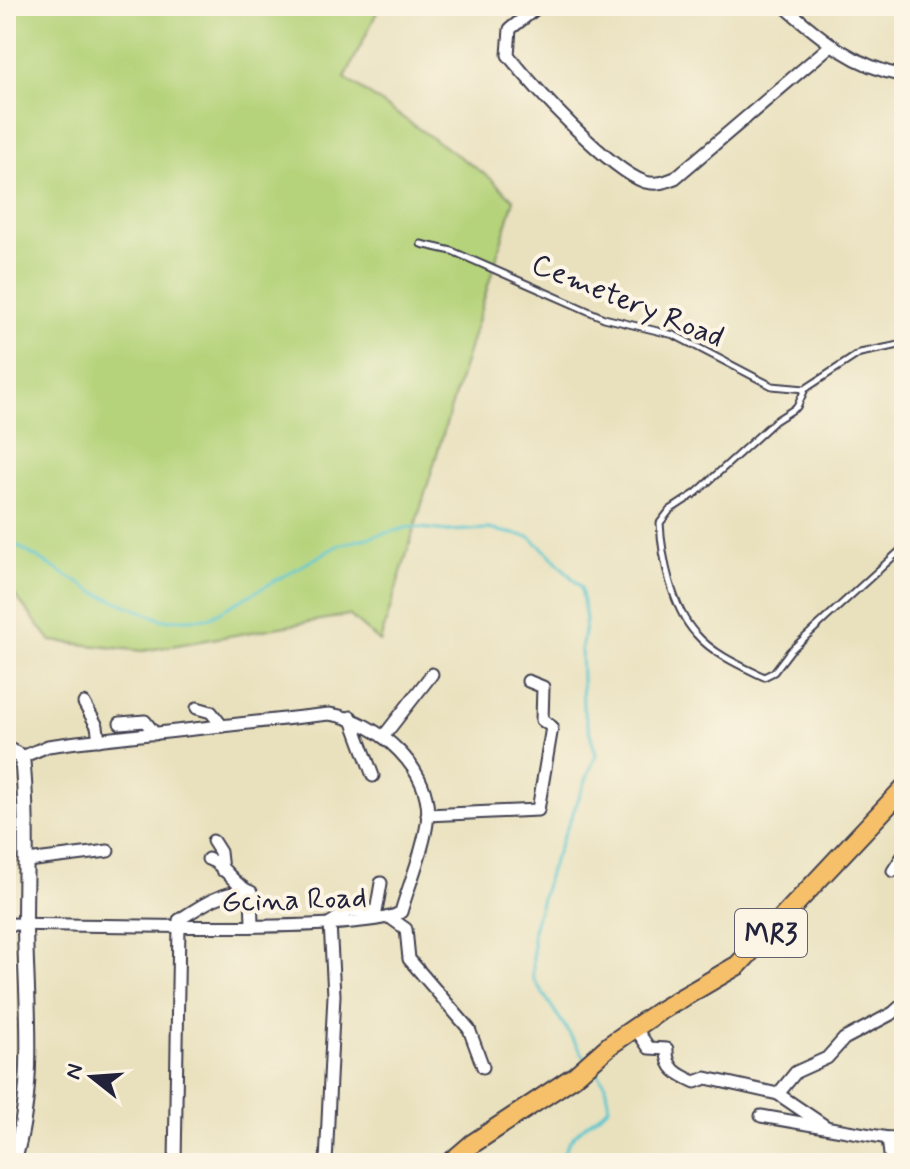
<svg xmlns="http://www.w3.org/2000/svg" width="910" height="1169" font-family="Mynerve,sans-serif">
	<rect width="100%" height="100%" fill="#fcf5e5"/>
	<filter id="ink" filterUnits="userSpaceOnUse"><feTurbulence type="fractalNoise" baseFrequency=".0125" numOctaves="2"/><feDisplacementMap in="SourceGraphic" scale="16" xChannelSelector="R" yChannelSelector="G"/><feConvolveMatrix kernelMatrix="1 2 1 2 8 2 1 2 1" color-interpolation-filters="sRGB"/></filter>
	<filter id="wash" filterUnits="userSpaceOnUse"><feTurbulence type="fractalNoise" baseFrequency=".006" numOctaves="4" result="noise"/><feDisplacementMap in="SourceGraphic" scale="32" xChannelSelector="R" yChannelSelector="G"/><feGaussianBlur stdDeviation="1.8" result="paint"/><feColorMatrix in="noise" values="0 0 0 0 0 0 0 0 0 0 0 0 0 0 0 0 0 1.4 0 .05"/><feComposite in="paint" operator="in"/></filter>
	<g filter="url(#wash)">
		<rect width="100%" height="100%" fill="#e9e1be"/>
		<path fill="#b5d37a" stroke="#6c7a5a" stroke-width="2" d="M 6,6 L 380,6 L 345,78 L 489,177 L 514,200 L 380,642 L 349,615 L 143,651 L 51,641 L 6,584 Z"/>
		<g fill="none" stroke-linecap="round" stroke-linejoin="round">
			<g stroke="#58c5ce" stroke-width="3">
				<path d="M 6,539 L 94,592 L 163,620 L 209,618 L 339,545 L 410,527 L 448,531 L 488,529 L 530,537 L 548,553 L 581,587 L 586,620 L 581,650 L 583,708 L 596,755 L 550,870 L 533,930 L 533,978 L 586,1059"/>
				<path d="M 562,1163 C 563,1137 590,1123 609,1107 L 605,1083 L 593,1068"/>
			</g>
		</g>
	</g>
	<g filter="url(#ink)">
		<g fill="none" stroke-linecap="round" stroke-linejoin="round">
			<g stroke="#403f4f" stroke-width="9">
				<g id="service">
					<path d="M 421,244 L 452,251 L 604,318 L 674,335 L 772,386 L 805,389 L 860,353 L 904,344"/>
					<path d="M 805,389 L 797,407 L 775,421 L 696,493 L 670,510 L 660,523 C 662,558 672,608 696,634 C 713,654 741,666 764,677 L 774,672 L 790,651 L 904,547"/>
				</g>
			</g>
			<g stroke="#403f4f" stroke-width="15">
				<g id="minor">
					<path d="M 539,6 L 510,29 L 508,55 C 534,87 608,169 645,182 C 657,185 665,182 675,178 L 830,46"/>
					<path d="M 784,6 C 820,38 855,67 904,76"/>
					<path d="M 84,703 L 97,726 L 99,740"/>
					<path d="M 197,708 L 211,712 L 222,726"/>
					<path d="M 351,717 L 373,776"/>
					<path d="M 120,723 L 145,721 L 155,734"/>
					<path d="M 383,737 L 432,674"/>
					<path d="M 427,815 L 538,810 L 552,727 L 542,720 L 543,687 L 528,681"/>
					<path d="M 213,841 L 220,852 L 222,870"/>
					<path d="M 208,859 C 225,864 232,885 251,892 L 252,924"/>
					<path d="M 27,861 L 108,851"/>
					<path d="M 893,871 L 904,854"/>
					<path d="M 392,919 L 406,929 L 409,959 L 469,1029 L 483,1067"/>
					<path d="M 179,920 C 199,907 221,891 246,892"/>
					<path d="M 6,924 C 64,924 371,935 401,912 C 409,884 423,853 427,823 C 435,770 377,720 329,714 L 77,742 L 48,746 L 22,757"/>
					<path d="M 640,1035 L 649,1048 L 667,1049 C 666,1069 679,1075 695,1082 L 706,1078 L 778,1094 L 825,1126"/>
					<path d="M 778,1094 L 796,1072 L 827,1058 L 844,1039 L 893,1013 L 904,1003"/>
					<path d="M 761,1116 L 888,1138 L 904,1137"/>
					<path d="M 888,1138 L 891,1163"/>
					<path d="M 175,1163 L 179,926"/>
					<path d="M 326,1163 L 334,995 L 330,923 L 349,911 L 376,912 L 381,883"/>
				</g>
			</g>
			<g stroke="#403f4f" stroke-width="18">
				<path id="tertiary" d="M 6,749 L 22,757 C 28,814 25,869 25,927 C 26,1006 37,1086 13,1163"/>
			</g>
			<g stroke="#403f4f" stroke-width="22">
				<path id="trunk" d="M 450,1163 L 472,1144 L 575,1076 L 610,1045 L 658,1012 L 738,965 L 904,788"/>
			</g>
			<use href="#service" stroke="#fff" stroke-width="5"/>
			<use href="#minor" stroke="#fff" stroke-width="11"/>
			<use href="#tertiary" stroke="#fff" stroke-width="14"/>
			<use href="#trunk" stroke="#f6c06b" stroke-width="18"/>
		</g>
	</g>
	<g text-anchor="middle" stroke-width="8" stroke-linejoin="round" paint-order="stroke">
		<rect fill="#fcf5e5" stroke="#63616e" stroke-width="2" x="735" y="909" width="72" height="48" rx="6"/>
		<g font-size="28" font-weight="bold" fill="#22223b">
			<text x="771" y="943">MR3</text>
		</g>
		<g font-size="30" fill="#22223b" stroke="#fcf5e5">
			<text transform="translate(628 300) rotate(22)" y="10">Cemetery Road</text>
			<text transform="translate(294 899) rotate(-2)" y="10">Gcina Road</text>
		</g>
	</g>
	<rect width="910" height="1169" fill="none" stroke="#fcf5e5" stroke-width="32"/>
	<g transform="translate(92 1077) rotate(287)" stroke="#fcf5e5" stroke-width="6" paint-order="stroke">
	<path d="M0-6L14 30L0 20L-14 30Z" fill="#22223b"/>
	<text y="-12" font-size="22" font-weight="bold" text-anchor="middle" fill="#22223b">N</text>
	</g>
</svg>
